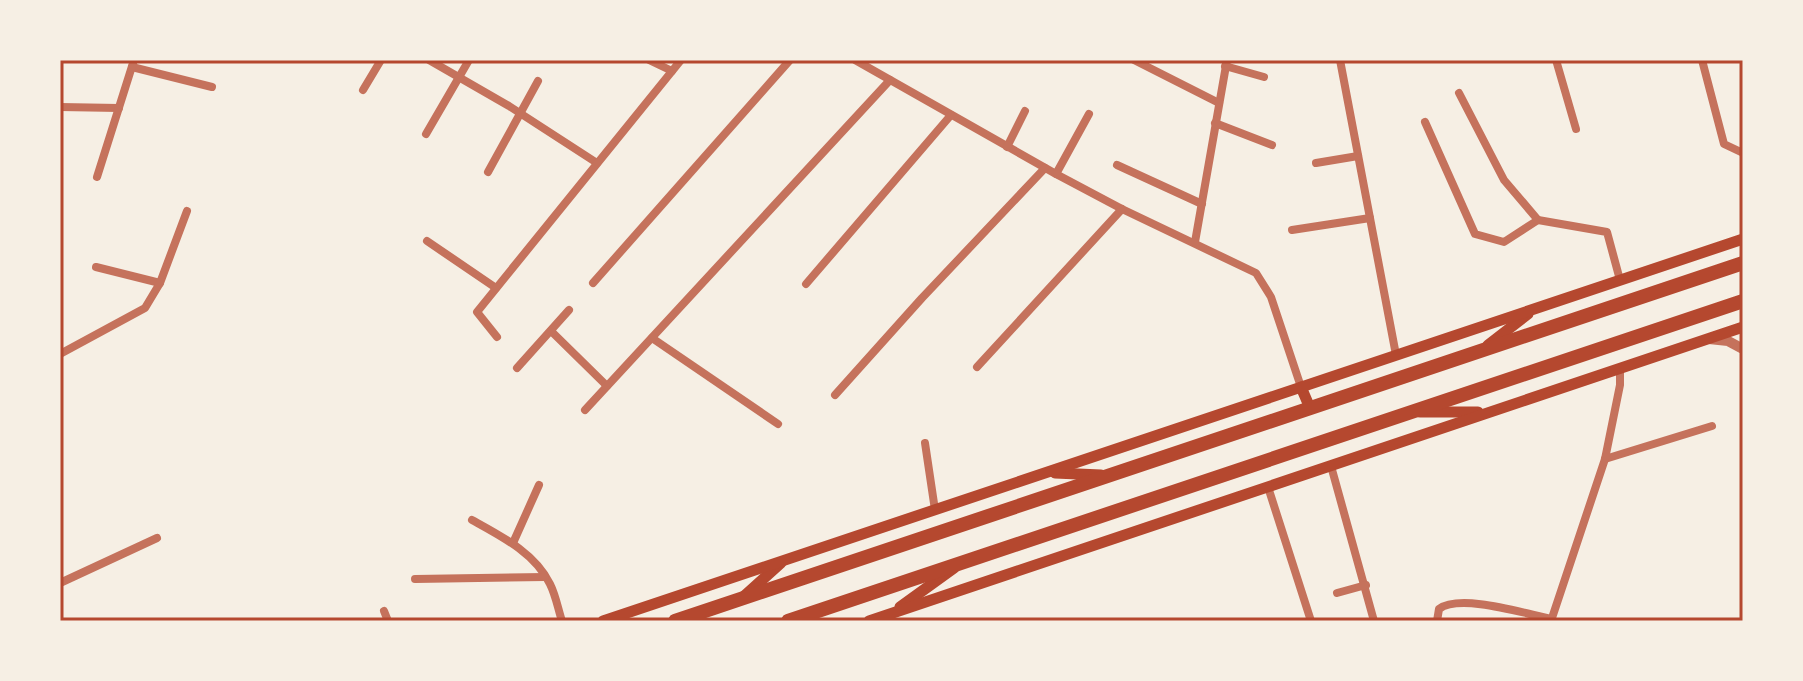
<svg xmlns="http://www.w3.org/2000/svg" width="1803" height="681" font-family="Cabin,sans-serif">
	<rect width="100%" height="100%" fill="#f6efe4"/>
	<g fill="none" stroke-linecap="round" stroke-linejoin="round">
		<g stroke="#c5725c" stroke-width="8">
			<path d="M 429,60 L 509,106 L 597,163"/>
			<path d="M 649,60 L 672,71"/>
			<path d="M 855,60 L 1056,174 L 1122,209 L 1256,273 L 1271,297 L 1301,387"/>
			<path d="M 1134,60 L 1219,103"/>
			<path d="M 1340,60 L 1396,355"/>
			<path d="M 1556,60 L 1576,129"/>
			<path d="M 1702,60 L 1724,144 L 1743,153"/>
			<path d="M 1225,66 L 1264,77"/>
			<path d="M 132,67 L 212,87"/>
			<path d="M 363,90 L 381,60"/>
			<path d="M 1459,93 L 1504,180 L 1538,220 L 1607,232 L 1620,280"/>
			<path d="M 60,107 L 119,108"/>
			<path d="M 1425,122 L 1475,234 L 1504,242 L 1538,220"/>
			<path d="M 1215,123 L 1272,145"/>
			<path d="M 426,134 L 469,60"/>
			<path d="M 1007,147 L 1025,111"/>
			<path d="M 1316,163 L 1358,156"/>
			<path d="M 1117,165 L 1202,204"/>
			<path d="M 488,172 L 538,81"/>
			<path d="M 1056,174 L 1089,114"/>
			<path d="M 97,177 L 134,60"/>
			<path d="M 1292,230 L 1370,218"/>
			<path d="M 427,241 L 496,288"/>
			<path d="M 1195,242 L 1227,60"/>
			<path d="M 96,267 L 160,283"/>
			<path d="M 593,283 L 790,60"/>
			<path d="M 806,284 L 951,115"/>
			<path d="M 551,331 L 607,386"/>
			<path d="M 497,337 L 477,312 L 681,60"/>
			<path d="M 652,338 L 778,424"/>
			<path d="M 60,354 L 145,308 L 160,283 L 187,211"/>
			<path d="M 977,367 L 1122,209"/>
			<path d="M 517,368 L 569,310"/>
			<path d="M 835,395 L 922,298 L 1045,168"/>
			<path d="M 585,410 L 890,80"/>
			<path d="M 925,443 L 935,510"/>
			<path d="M 1605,459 L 1712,426"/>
			<path d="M 1331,466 L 1374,621"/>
			<path d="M 1268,487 L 1311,621"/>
			<path d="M 472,520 C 501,536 535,553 550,584 C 556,596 558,609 562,621"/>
			<path d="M 513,543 L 539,485"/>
			<path d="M 415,579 L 545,577"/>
			<path d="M 60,583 L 157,538"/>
			<path d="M 1337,593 L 1366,585"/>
			<path d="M 384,611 L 388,621"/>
			<path d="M 1437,621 L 1439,609 C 1460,593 1526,614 1552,619"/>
			<path d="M 1551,621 L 1605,459 L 1620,385 L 1620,368"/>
		</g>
		<path stroke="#c5725c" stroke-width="10" d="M 1709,339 L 1728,341 L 1743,349"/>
		<g stroke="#b5482f" stroke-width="11">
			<path d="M 1488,345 L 1528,314"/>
			<path d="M 1301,387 L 1310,408"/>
			<path d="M 1420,412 L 1478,412"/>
			<path d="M 1055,473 L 1101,475"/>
			<path d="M 743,597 L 781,563"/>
			<path d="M 900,607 L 954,568"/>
			<path d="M 603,621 L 1743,239"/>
			<path d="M 869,621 L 1743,327"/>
		</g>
		<g stroke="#b5482f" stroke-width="14">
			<path d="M 675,621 L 1743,263"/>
			<path d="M 788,621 L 1743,301"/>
		</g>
	</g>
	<rect width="1803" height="681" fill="none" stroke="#f6efe4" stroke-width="124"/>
	<rect x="62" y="62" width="1679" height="557" fill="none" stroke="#b5482f" stroke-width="3"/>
</svg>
